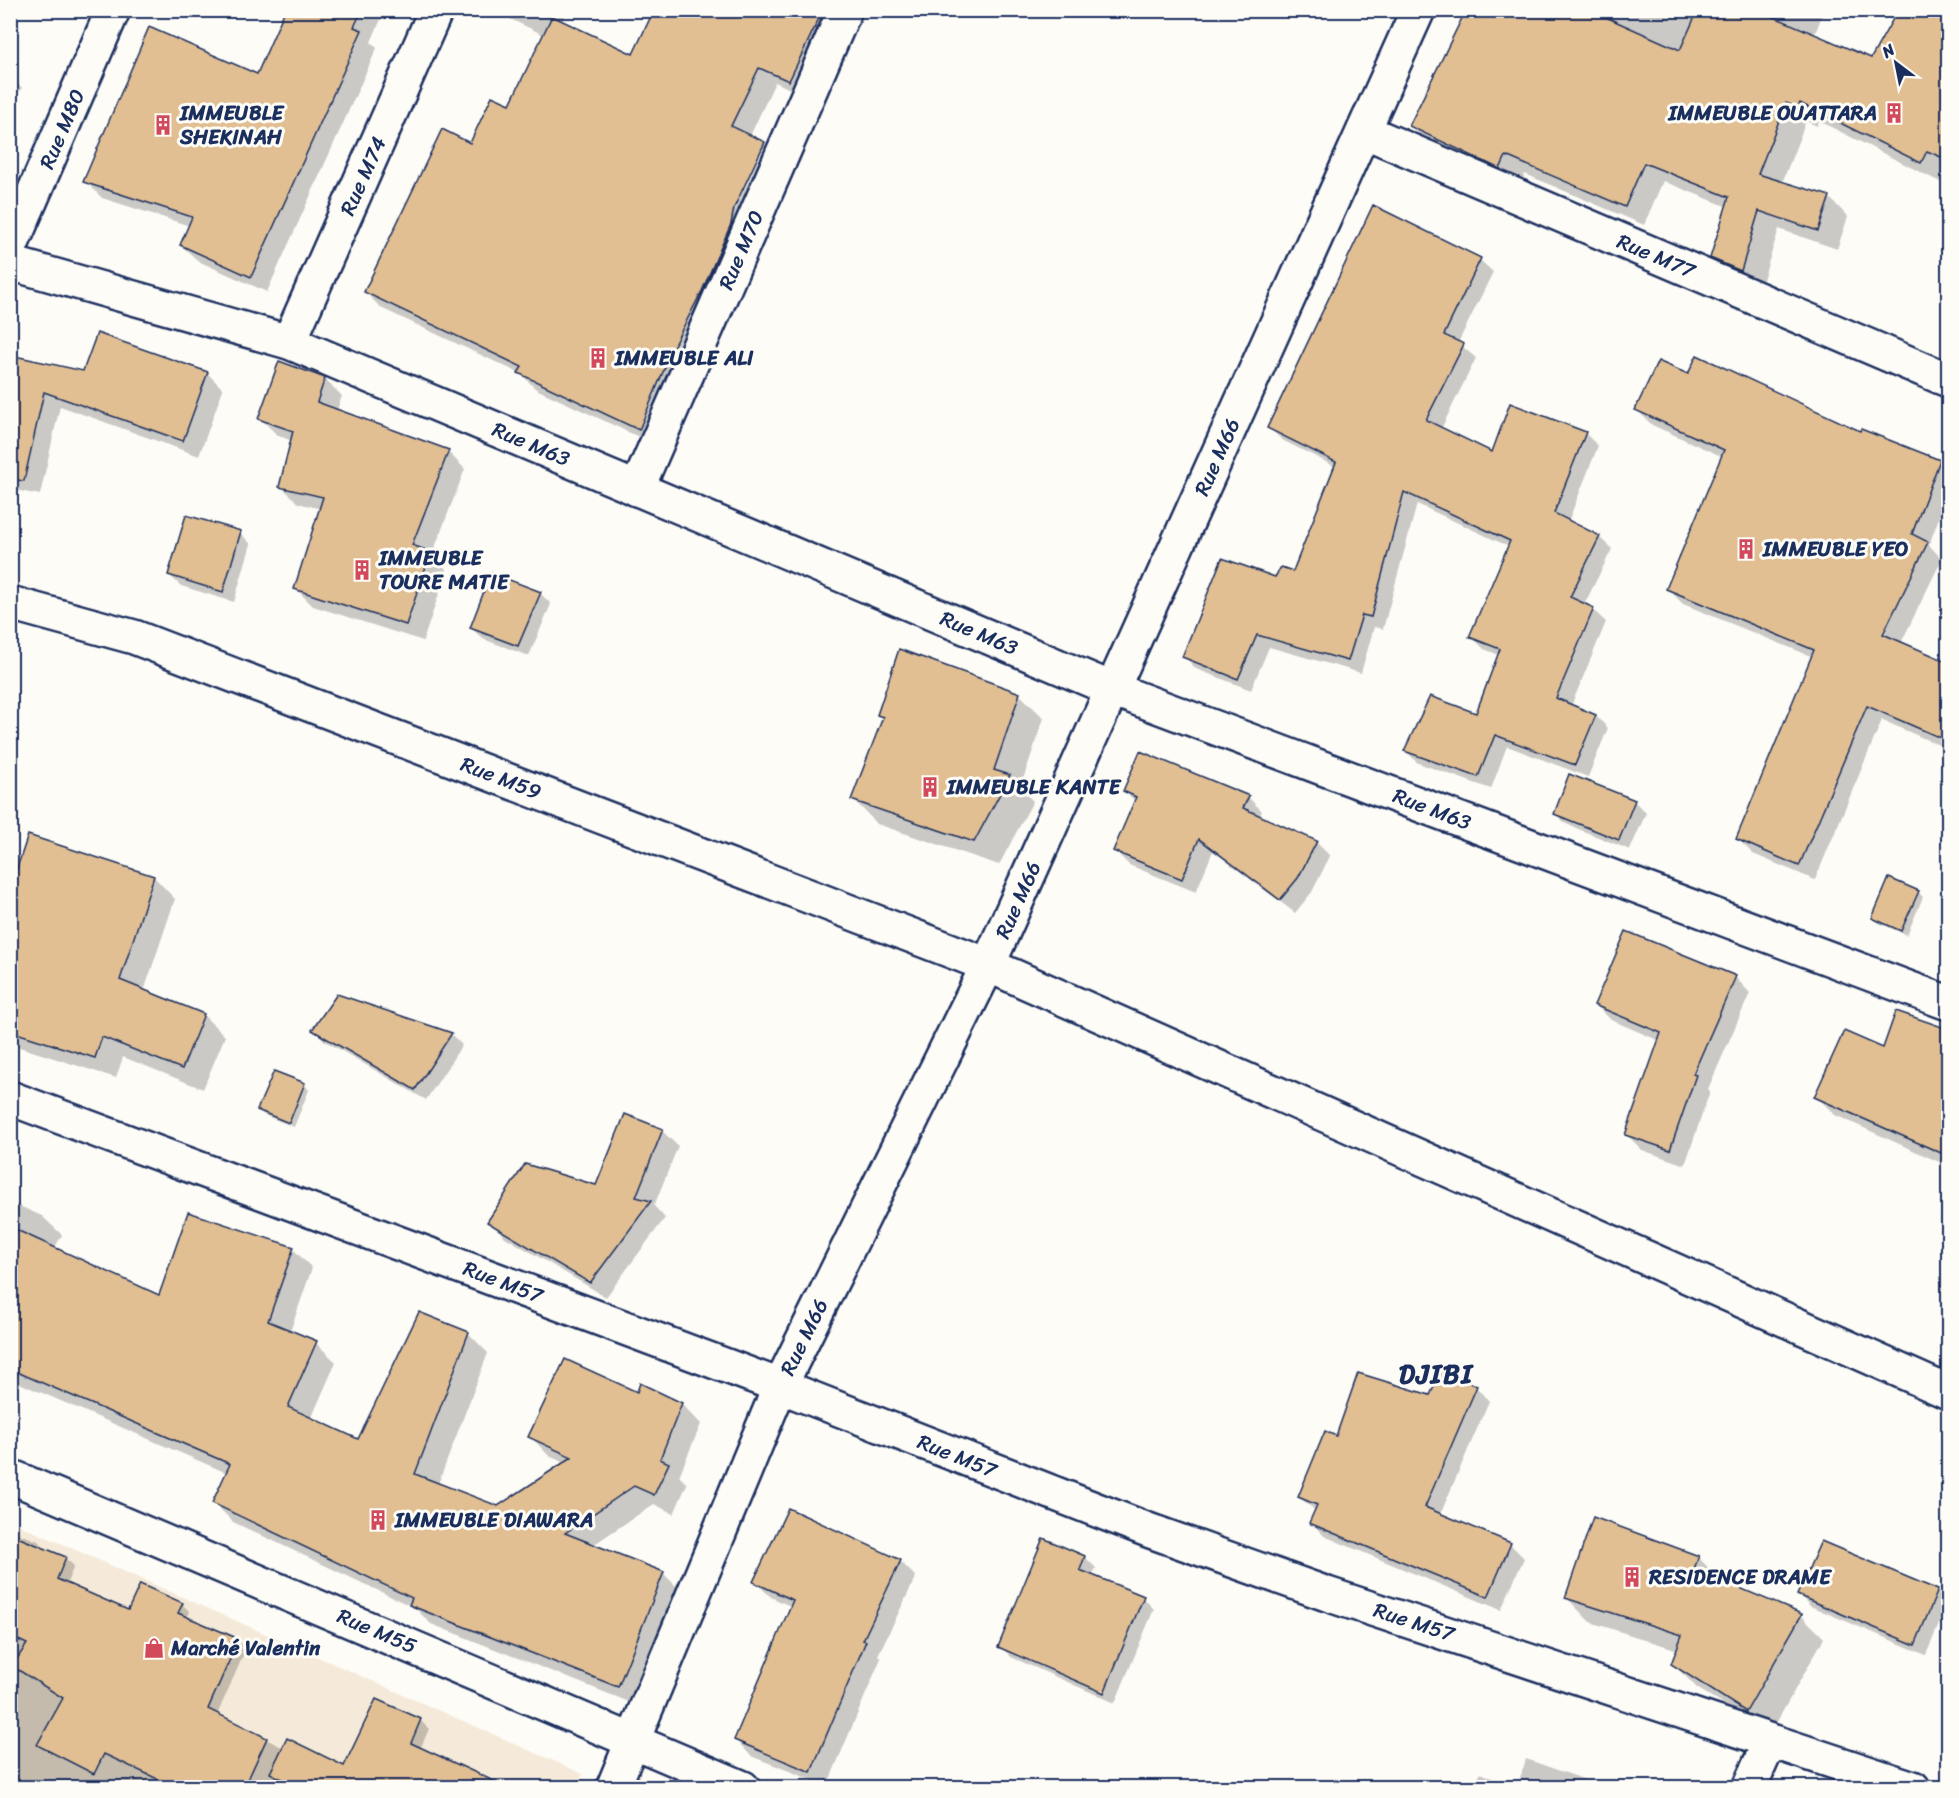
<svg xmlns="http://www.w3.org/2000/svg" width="1959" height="1798" font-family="Sriracha,sans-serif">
	<rect width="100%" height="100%" fill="#fdfcf7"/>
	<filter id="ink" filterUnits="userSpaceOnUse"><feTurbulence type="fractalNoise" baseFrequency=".0167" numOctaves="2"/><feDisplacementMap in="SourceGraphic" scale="12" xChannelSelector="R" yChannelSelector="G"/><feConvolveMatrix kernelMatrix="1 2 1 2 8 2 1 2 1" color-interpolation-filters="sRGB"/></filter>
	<g filter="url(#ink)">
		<path fill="#f5ead9" d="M 10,1521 L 583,1774 L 576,1788 L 11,1787 Z"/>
		<g fill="#0003" fill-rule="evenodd">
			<path d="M 287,10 L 385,10 L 371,42 L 377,48 L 267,292 L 198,261 L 181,245 L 190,226 L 102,198 L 85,181 L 258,76 Z"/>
			<path d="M 498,10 L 567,10 L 562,22 L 634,56 L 655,10 L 847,10 L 805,96 L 775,82 L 750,136 L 764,143 L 780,159 L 656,445 L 536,389 L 521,374 L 381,308 L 365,292 L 470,145 L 511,106 L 544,35 L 504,16 ZM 761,148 L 764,148 L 732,215 L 729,214 Z"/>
			<path d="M 1468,10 L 1820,10 L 1823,13 L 1814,36 L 1872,60 L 1900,10 L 1948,10 L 1948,170 L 1946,169 L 1940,182 L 1819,121 L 1817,126 L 1806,121 L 1782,183 L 1829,197 L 1848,217 L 1837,249 L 1779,229 L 1760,289 L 1731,277 L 1711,258 L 1728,207 L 1663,181 L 1644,225 L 1525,174 L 1519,187 L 1430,145 L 1411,126 Z"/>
			<path d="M 10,77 L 22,88 L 10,104 Z"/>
			<path d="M 1480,260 L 1493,272 L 1458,343 L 1476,358 L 1441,429 L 1493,454 L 1585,433 L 1598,446 L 1568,522 L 1599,537 L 1612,549 L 1584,605 L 1593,610 L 1606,622 L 1571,706 L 1596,716 L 1608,728 L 1588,777 L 1507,746 L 1491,789 L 1418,763 L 1405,750 L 1477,715 L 1499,655 L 1484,649 L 1471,636 L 1510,547 L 1417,504 L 1383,629 L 1374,627 L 1361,673 L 1269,647 L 1251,690 L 1196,669 L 1184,656 L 1276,579 L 1294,573 L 1336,467 L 1282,440 L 1269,428 Z"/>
			<path d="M 10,356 L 84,372 L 207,373 L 223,389 L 199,456 L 60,406 L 40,495 L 10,489 Z"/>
			<path d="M 1689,376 L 1939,461 L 1948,470 L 1948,493 L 1929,545 L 1942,559 L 1901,643 L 1948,663 L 1948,749 L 1882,720 L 1815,880 L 1753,854 L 1738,839 L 1813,657 L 1683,604 L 1667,588 L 1723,457 L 1652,425 L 1637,410 Z"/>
			<path d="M 325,379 L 342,396 L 337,410 L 448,452 L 465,469 L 432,555 L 447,570 L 423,641 L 313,606 L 296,589 L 321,509 L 298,503 L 281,486 L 292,441 L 277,435 L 260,418 Z"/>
			<path d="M 240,533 L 251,544 L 234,602 L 181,586 L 169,575 Z"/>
			<path d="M 540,593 L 551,604 L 529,656 L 483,639 L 471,628 Z"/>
			<path d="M 1019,694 L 1044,718 L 1020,788 L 1033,801 L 999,865 L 877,824 L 853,799 L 884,720 L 879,715 Z"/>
			<path d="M 1570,776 L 1635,802 L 1646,813 L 1630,850 L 1566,824 L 1555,813 Z"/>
			<path d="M 1125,791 L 1248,797 L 1262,811 L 1259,817 L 1316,842 L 1330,856 L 1312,892 L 1295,913 L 1213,851 L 1196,892 L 1129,865 L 1115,851 L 1136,802 Z"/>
			<path d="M 1948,806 L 1948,827 L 1942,821 Z"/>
			<path d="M 29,837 L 154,877 L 175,899 L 144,991 L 203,1015 L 225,1036 L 203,1089 L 123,1057 L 116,1078 L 10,1044 L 10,894 Z"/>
			<path d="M 1918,892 L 1923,897 L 1907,935 L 1879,923 L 1874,918 Z"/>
			<path d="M 1735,977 L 1750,993 L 1708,1089 L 1710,1091 L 1685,1165 L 1642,1150 L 1627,1135 L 1660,1041 L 1611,1020 L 1596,1005 Z"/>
			<path d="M 337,995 L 451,1034 L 462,1045 L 426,1100 L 325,1041 L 314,1030 Z"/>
			<path d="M 1897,1013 L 1948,1031 L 1948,1166 L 1835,1115 L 1816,1096 L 1884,1050 Z"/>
			<path d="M 304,1084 L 309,1090 L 294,1127 L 264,1115 L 259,1110 Z"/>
			<path d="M 662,1131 L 678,1146 L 654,1206 L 665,1218 L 606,1297 L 505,1237 L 489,1222 L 597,1187 Z"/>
			<path d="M 10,1202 L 42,1216 L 62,1235 L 54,1249 L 160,1297 L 293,1249 L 312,1268 L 290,1332 L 316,1343 L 336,1362 L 311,1419 L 359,1441 L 468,1333 L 488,1353 L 438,1484 L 498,1508 L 565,1463 L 549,1456 L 530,1436 L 637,1394 L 641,1385 L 682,1404 L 701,1424 L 679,1476 L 687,1484 L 674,1514 L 654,1504 L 593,1545 L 663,1573 L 682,1592 L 637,1705 L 431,1624 L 415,1608 L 233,1522 L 214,1503 L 227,1473 L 10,1379 Z"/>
			<path d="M 1476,1387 L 1489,1401 L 1440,1515 L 1511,1545 L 1524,1558 L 1501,1610 L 1324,1536 L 1311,1522 L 1316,1511 L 1299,1497 L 1337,1438 Z"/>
			<path d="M 10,1530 L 38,1541 L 46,1550 L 65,1558 L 74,1566 L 66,1585 L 129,1612 L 182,1604 L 190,1612 L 187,1618 L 238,1641 L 246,1649 L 217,1715 L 284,1748 L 345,1768 L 377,1701 L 421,1721 L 429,1729 L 420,1749 L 497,1788 L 10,1788 Z"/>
			<path d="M 1044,1540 L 1085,1557 L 1096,1568 L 1092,1576 L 1143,1598 L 1154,1609 L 1115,1703 L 1011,1657 L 1000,1646 Z"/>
			<path d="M 1698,1557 L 1721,1581 L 1801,1615 L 1824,1638 L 1770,1734 L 1697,1688 L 1673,1664 L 1678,1650 L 1590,1622 L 1567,1598 Z"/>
			<path d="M 900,1561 L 916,1577 L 878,1655 L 881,1658 L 827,1786 L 751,1756 L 736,1740 L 792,1607 L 771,1597 L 755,1582 Z"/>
			<path d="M 1937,1592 L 1948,1603 L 1926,1655 L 1810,1606 L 1799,1595 Z"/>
			<path d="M 1526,1759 L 1609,1788 L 1517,1788 Z"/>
			<path d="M 1480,1773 L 1515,1788 L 1474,1788 Z"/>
			<path d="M 1300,1783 L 1312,1788 L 1298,1788 Z"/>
		</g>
		<g fill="#e1bf93" stroke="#1b2f5e" stroke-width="1.5">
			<path d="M 285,10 L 362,10 L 354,27 L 362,30 L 251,277 L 180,245 L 192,217 L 83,182 L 149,27 L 257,74 Z"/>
			<path d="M 654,10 L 823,10 L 789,81 L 759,68 L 731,126 L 765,142 L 734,208 L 731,224 L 702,291 L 675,343 L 639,430 L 518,373 L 522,367 L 364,292 L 442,129 L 470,143 L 492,96 L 510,104 L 552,16 L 633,54 Z"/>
			<path d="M 1466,10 L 1590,10 L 1680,50 L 1698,10 L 1758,10 L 1871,58 L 1898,10 L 1948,10 L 1948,160 L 1927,151 L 1921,163 L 1800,103 L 1798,108 L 1786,103 L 1758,174 L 1830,196 L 1818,231 L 1759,211 L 1741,271 L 1710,258 L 1729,197 L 1644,163 L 1625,207 L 1506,156 L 1500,169 L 1409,126 Z"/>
			<path d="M 1373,205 L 1481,258 L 1444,335 L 1464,344 L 1426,420 L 1492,452 L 1510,403 L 1586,432 L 1554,513 L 1600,536 L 1570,597 L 1594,608 L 1556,698 L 1596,715 L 1575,765 L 1495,735 L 1478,777 L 1404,751 L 1430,696 L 1476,713 L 1500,649 L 1469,637 L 1510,541 L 1404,492 L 1371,617 L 1362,615 L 1348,661 L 1257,635 L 1238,679 L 1182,657 L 1222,558 L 1275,577 L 1281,567 L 1293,571 L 1336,462 L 1267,428 Z"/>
			<path d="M 97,333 L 208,372 L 183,441 L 44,392 L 24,481 L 10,479 L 10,355 L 83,371 Z"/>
			<path d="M 1697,355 L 1860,431 L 1861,429 L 1940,460 L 1912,534 L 1928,542 L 1883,634 L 1948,662 L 1948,741 L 1867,706 L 1799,866 L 1736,839 L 1814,650 L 1666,589 L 1724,450 L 1635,410 L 1658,361 L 1688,374 Z"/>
			<path d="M 279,361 L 325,378 L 317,402 L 449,450 L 412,545 L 431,552 L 406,625 L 294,589 L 323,497 L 279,487 L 293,431 L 258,419 Z"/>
			<path d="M 186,515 L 241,531 L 223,592 L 168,575 Z"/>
			<path d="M 491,573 L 541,592 L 518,646 L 470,628 Z"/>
			<path d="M 899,649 L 1020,693 L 994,770 L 1010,775 L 974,842 L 851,800 L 883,717 L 877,715 Z"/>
			<path d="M 1140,751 L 1249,796 L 1243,808 L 1317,841 L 1298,878 L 1280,900 L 1199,839 L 1182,879 L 1113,851 L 1136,797 L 1123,791 Z"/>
			<path d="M 1569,774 L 1635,800 L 1619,840 L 1554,814 Z"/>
			<path d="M 28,835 L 154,876 L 120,980 L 204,1014 L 182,1069 L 102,1037 L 95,1058 L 10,1031 L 10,889 Z"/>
			<path d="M 1889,878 L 1919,891 L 1901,931 L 1872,918 Z"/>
			<path d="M 1626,931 L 1736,976 L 1693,1074 L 1696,1075 L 1670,1150 L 1625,1135 L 1661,1033 L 1594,1005 Z"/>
			<path d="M 337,994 L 452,1033 L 415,1090 L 312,1030 Z"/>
			<path d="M 1896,1011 L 1948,1029 L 1948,1156 L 1814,1097 L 1844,1031 L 1883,1048 Z"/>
			<path d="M 274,1071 L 305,1083 L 289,1123 L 257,1110 Z"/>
			<path d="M 625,1114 L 663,1129 L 636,1197 L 651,1201 L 590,1283 L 487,1222 L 525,1164 L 596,1185 Z"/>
			<path d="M 188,1212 L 294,1247 L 268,1321 L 317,1341 L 288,1407 L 358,1439 L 419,1312 L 469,1332 L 415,1474 L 498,1506 L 572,1457 L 528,1437 L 565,1359 L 637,1392 L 640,1383 L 682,1403 L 660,1459 L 669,1463 L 654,1495 L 634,1486 L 565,1533 L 664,1572 L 618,1687 L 409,1605 L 412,1598 L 212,1503 L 230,1464 L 10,1369 L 10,1227 L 159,1295 Z"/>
			<path d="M 1442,1370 L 1477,1386 L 1425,1507 L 1511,1543 L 1488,1597 L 1309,1523 L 1317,1505 L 1298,1497 L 1325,1431 L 1336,1436 L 1358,1373 L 1430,1395 Z"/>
			<path d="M 788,1508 L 901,1560 L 863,1640 L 866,1641 L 811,1772 L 734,1740 L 793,1600 L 753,1582 Z"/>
			<path d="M 1593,1517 L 1699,1556 L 1694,1569 L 1802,1614 L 1746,1712 L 1671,1664 L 1682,1635 L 1565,1598 Z"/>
			<path d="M 10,1534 L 66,1557 L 57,1579 L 128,1610 L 140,1584 L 183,1603 L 178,1613 L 239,1639 L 208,1709 L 267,1738 L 244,1788 L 177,1788 L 104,1754 L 94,1774 L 37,1745 L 63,1698 L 12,1666 L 27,1644 L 10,1636 Z"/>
			<path d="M 1043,1538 L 1085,1556 L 1080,1570 L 1144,1596 L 1104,1693 L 998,1647 Z"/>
			<path d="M 1821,1541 L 1938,1590 L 1915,1645 L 1797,1595 Z"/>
			<path d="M 376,1699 L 421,1719 L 411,1743 L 509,1788 L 300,1788 L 270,1773 L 287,1738 L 344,1766 Z"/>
		</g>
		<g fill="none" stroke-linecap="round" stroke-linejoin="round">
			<g stroke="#1b2f5e" stroke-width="38">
				<g id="street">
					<path d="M 1364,131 L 1948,380"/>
					<path d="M 10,248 L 113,10"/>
					<path d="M 10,263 L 289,342 L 1112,689 L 1948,1003"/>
					<path d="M 289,342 L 436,10"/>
					<path d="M 637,489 L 845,10"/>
					<path d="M 10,603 L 134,637 L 988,965 L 1948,1392"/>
					<path d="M 10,1098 L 780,1386 L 1148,1530 L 1327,1594 L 1913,1788"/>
					<path d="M 10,1476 L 743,1788"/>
					<path d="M 613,1788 L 780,1386 L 988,965 L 1418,10"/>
					<path d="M 1749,1788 L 1770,1741"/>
				</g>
			</g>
			<use href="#street" stroke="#fdfcf7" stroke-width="33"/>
		</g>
	</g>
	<defs>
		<g id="building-bare" transform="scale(1.62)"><path d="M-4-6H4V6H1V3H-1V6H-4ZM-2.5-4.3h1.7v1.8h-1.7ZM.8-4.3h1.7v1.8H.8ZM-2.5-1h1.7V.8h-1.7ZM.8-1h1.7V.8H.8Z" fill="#d1495b" stroke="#fdfcf7" stroke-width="2.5" paint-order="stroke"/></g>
		<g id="shop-bare" transform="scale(1.62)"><path d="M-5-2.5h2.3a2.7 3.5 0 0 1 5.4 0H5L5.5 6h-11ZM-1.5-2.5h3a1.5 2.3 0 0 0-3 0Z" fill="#d1495b" stroke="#fdfcf7" stroke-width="2.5" paint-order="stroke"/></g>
	</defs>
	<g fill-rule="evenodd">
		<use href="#building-bare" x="1894" y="113"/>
		<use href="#building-bare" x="163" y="125"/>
		<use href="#building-bare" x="598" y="358"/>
		<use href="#building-bare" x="1746" y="549"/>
		<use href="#building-bare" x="362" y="570"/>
		<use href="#building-bare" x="930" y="787"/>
		<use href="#building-bare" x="378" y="1520"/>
		<use href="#building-bare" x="1632" y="1577"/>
		<use href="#shop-bare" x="154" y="1648"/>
	</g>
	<g text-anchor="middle" stroke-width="6" stroke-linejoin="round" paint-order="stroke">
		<g font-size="21" font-weight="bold" fill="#1b2f5e" stroke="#fdfcf7" text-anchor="start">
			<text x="180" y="120">IMMEUBLE<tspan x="180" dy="24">SHEKINAH</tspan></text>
			<text x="1877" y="120" text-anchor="end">IMMEUBLE OUATTARA</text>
			<text x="615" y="365">IMMEUBLE ALI</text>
			<text x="1763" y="556">IMMEUBLE YEO</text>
			<text x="379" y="565">IMMEUBLE<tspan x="379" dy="24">TOURE MATIE</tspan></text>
			<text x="947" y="794">IMMEUBLE KANTE</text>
			<text x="395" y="1527">IMMEUBLE DIAWARA</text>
			<text x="1649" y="1584">RESIDENCE DRAME</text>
			<text x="171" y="1655">Marché Valentin</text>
		</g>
		<g font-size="21" fill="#1b2f5e" stroke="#fdfcf7">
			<text transform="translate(62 129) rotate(-67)" y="7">Rue M80</text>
			<text transform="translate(363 176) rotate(-66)" y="7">Rue M74</text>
			<text transform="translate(741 250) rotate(-67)" y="7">Rue M70</text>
			<text transform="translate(1656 256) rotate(23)" y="7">Rue M77</text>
			<text transform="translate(531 444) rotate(23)" y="7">Rue M63</text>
			<text transform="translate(1217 457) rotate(-66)" y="7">Rue M66</text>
			<text transform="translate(979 633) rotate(23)" y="7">Rue M63</text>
			<text transform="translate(501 778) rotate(21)" y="7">Rue M59</text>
			<text transform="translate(1432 809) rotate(21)" y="7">Rue M63</text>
			<text transform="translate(1018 900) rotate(-66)" y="7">Rue M66</text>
			<text transform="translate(503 1282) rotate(21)" y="7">Rue M57</text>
			<text transform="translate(804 1337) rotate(-64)" y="7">Rue M66</text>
			<text transform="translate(957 1456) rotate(22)" y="7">Rue M57</text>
			<text transform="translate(1414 1622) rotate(18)" y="7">Rue M57</text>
			<text transform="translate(377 1631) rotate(23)" y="7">Rue M55</text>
		</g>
		<g font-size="27" font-weight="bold" letter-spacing="1.5" fill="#1b2f5e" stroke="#fdfcf7">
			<text x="1436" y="1383">DJIBI</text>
		</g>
	</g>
	<rect width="1959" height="1798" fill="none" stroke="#fdfcf7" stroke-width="36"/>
	<rect x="18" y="18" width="1923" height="1762" fill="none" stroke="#1b2f5e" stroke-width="2" filter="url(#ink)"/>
	<g transform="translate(1896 63) rotate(328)" stroke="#fdfcf7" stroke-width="4.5" paint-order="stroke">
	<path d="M0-4.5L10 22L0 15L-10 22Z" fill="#1b2f5e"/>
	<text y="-9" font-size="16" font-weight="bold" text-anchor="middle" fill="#1b2f5e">N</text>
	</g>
</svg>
